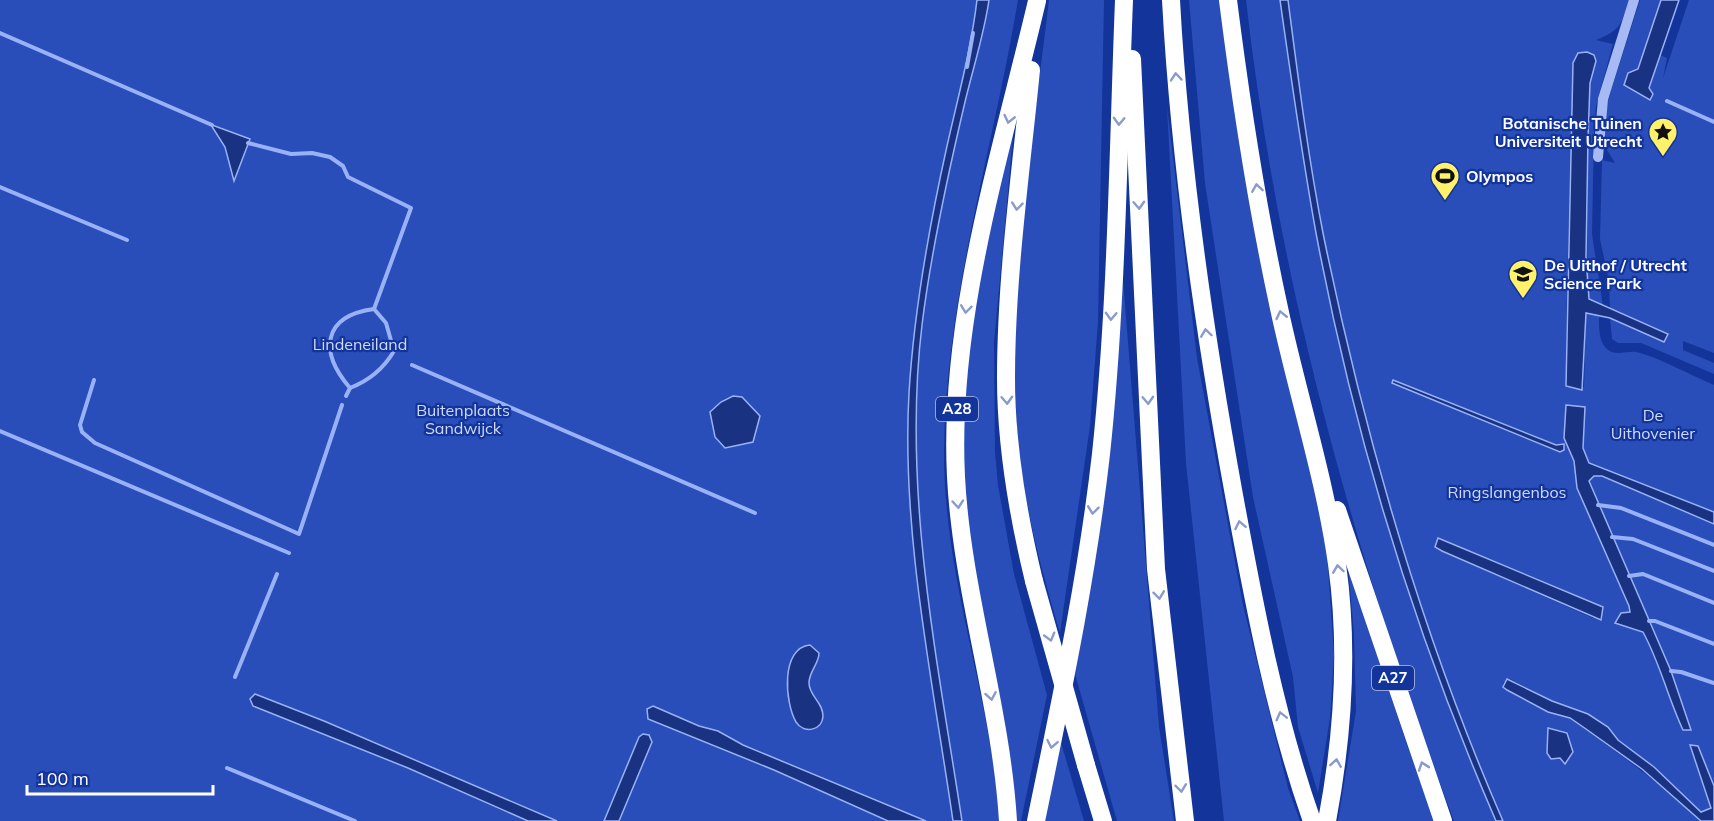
<svg xmlns="http://www.w3.org/2000/svg" width="1714" height="821" font-family="Mulish,sans-serif">
	<rect width="100%" height="100%" fill="#13349a"/>
	<g fill="#294eba" fill-rule="evenodd">
		<path d="M 0,0 L 1018,0 C 993,150 946,297 944,450 C 943,577 991,696 1000,821 L 0,821 Z"/>
		<path d="M 1049,0 L 1104,0 L 1098,322 L 1090,426 L 1060,633 C 1045,582 1031,532 1023,479 C 1000,323 1031,155 1049,0 Z"/>
		<path d="M 1189,0 L 1223,0 L 1326,538 L 1334,655 L 1330,718 L 1318,793 L 1298,727 L 1293,677 L 1253,497 L 1205,183 Z"/>
		<path d="M 1246,0 L 1629,0 C 1621,25 1621,30 1596,40 L 1613,44 L 1596,106 L 1594,132 L 1592,234 L 1603,306 L 1591,301 L 1587,292 L 1588,138 L 1590,83 L 1596,57 L 1570,166 L 1566,336 L 1567,387 L 1584,387 L 1586,313 L 1599,315 C 1599,326 1598,342 1608,350 C 1617,356 1626,351 1636,352 C 1653,355 1695,377 1714,385 L 1714,512 L 1589,463 L 1583,448 L 1583,406 L 1567,405 L 1577,488 L 1629,606 L 1630,612 L 1615,623 L 1643,631 L 1663,675 L 1678,720 L 1672,674 L 1589,481 L 1594,476 L 1602,476 L 1714,524 L 1714,786 L 1698,746 L 1690,746 L 1711,808 L 1701,812 L 1654,767 L 1618,740 L 1608,727 L 1588,714 L 1552,701 L 1510,679 L 1503,683 C 1513,701 1553,710 1571,719 C 1584,726 1596,737 1608,746 C 1641,770 1671,793 1701,821 L 1454,821 C 1354,555 1278,283 1246,0 ZM 1438,538 L 1603,607 L 1593,618 L 1442,551 L 1435,547 Z"/>
		<path d="M 1640,0 L 1661,0 L 1638,69 L 1632,71 L 1650,87 L 1660,55 L 1667,58 L 1663,78 L 1689,0 L 1714,0 L 1714,353 L 1683,341 L 1683,350 L 1714,363 L 1714,374 L 1641,343 L 1618,343 L 1612,339 L 1610,318 L 1664,342 L 1653,327 L 1610,309 L 1609,281 L 1600,239 L 1602,160 L 1615,163 L 1604,145 L 1605,109 Z"/>
		<path d="M 1167,107 L 1197,358 L 1243,605 L 1288,788 L 1300,821 L 1224,821 L 1186,463 Z"/>
		<path d="M 1014,126 L 994,343 L 995,452 L 998,485 L 1014,574 L 1047,695 L 1021,821 L 1015,821 L 1005,722 L 966,534 L 962,419 L 975,289 Z"/>
		<path d="M 1123,280 L 1159,727 L 1174,821 L 1117,821 L 1075,674 L 1104,495 Z"/>
		<path d="M 1348,567 L 1408,748 L 1436,821 L 1338,821 L 1356,711 L 1354,633 Z"/>
		<path d="M 1060,739 L 1084,821 L 1045,821 Z"/>
	</g>
	<g fill="#193281" stroke="#99b2f6" stroke-width="1.5">
		<path d="M 977,0 L 989,0 C 984,35 973,68 965,102 C 948,174 931,251 922,325 C 902,490 937,658 962,821 L 953,821 C 933,683 901,532 909,393 C 914,310 929,227 947,146 C 958,97 971,50 977,0 Z"/>
		<path d="M 1280,0 L 1288,0 C 1298,77 1308,156 1323,233 C 1364,434 1421,633 1503,821 L 1496,821 C 1414,632 1354,435 1316,233 C 1302,156 1291,78 1280,0 Z"/>
		<path d="M 1661,0 L 1679,0 L 1649,88 L 1653,94 L 1650,100 L 1624,85 L 1628,73 L 1638,69 Z"/>
		<path d="M 1587,52 L 1594,55 L 1596,61 L 1590,83 L 1588,138 L 1586,257 L 1589,299 L 1668,334 L 1664,342 L 1610,318 L 1586,313 L 1582,390 L 1566,386 L 1573,63 L 1578,53 Z"/>
		<path d="M 211,125 L 212,125 L 250,139 L 234,181 L 225,147 Z"/>
		<path d="M 1393,380 L 1556,445 L 1564,444 L 1564,450 L 1560,452 L 1392,383 Z"/>
		<path d="M 733,396 L 742,397 L 760,416 L 753,442 L 725,448 L 715,437 L 710,412 L 721,402 Z"/>
		<path d="M 1566,405 L 1585,407 L 1583,448 L 1589,463 L 1714,512 L 1714,524 L 1602,476 L 1594,476 L 1589,481 L 1671,671 L 1691,730 L 1683,730 C 1668,698 1660,663 1643,632 L 1615,623 L 1621,613 L 1630,612 L 1629,606 L 1577,488 L 1574,461 L 1564,438 Z"/>
		<path d="M 1438,538 L 1603,607 L 1601,620 L 1442,551 L 1435,547 Z"/>
		<path d="M 810,645 L 819,653 C 819,664 809,671 809,683 C 809,696 823,702 823,716 C 822,731 804,734 796,722 C 785,703 780,648 810,645 Z"/>
		<path d="M 1507,679 L 1552,701 L 1588,714 L 1608,727 L 1618,740 L 1654,767 L 1701,812 L 1711,808 L 1690,745 L 1698,746 L 1714,786 L 1714,821 L 1701,821 L 1642,769 L 1586,729 L 1570,718 L 1548,712 L 1507,690 L 1503,687 Z"/>
		<path d="M 255,694 L 324,721 L 557,821 L 528,821 L 408,768 L 253,706 L 250,699 Z"/>
		<path d="M 653,706 L 699,726 L 718,731 L 743,745 L 926,821 L 888,821 L 774,770 L 648,719 L 647,709 Z"/>
		<path d="M 1548,728 L 1567,733 L 1573,752 L 1565,764 L 1560,758 L 1551,759 L 1547,753 Z"/>
		<path d="M 643,734 L 649,735 L 652,742 L 619,821 L 604,821 L 639,737 Z"/>
	</g>
	<g fill="none" stroke-linecap="round" stroke-linejoin="round">
		<g stroke="#99b2f6" stroke-width="4">
			<path d="M 0,33 L 212,125"/>
			<path d="M 967,67 L 973,33"/>
			<path d="M 1667,101 L 1714,122"/>
			<path d="M 248,143 L 291,154 L 312,153 L 330,157 L 343,166 L 348,177 L 411,208 L 374,309"/>
			<path d="M 0,187 L 127,240"/>
			<path d="M 412,365 L 755,513"/>
			<path d="M 94,380 L 80,425 L 82,432 L 95,443 L 299,534 L 342,405"/>
			<path d="M 350,388 C 368,381 384,368 394,351 L 386,323 L 374,309"/>
			<path d="M 346,396 L 350,388 C 319,352 322,316 374,309"/>
			<path d="M 0,431 L 289,553"/>
			<path d="M 1598,505 L 1621,508 L 1714,545"/>
			<path d="M 1612,537 L 1633,539 L 1714,571"/>
			<path d="M 1629,576 L 1643,574 L 1714,603"/>
			<path d="M 1649,621 L 1655,621 L 1714,644"/>
			<path d="M 1671,671 L 1681,672 L 1714,683"/>
			<path d="M 235,677 L 277,574"/>
			<path d="M 227,768 L 355,821"/>
		</g>
		<path stroke="#a7baf3" stroke-width="10" d="M 1598,157 L 1603,99 L 1634,0"/>
		<g stroke="#fff" stroke-width="18">
			<path d="M 1171,0 C 1180,167 1204,331 1234,495 C 1254,604 1275,716 1312,821"/>
			<path d="M 1228,0 C 1241,103 1257,207 1279,308 C 1297,393 1325,478 1337,564 C 1349,650 1343,736 1327,821"/>
			<path d="M 1132,59 L 1156,569 L 1185,821"/>
			<path d="M 1031,70 C 1021,171 1006,277 1006,378 C 1006,446 1018,515 1034,581"/>
			<path d="M 1337,510 L 1443,821"/>
			<path d="M 1086,765 L 1103,821"/>
			<path d="M 1008,821 C 1001,705 962,593 956,477 C 948,318 1001,154 1037,1"/>
			<path d="M 1036,821 C 1061,699 1087,578 1101,454 C 1117,304 1118,151 1124,0"/>
		</g>
		<path stroke="#fff" stroke-width="18" d="M 1034,581 L 1086,765"/>
	</g>
	<defs><path id="oneway-chevron" d="M-2-3.5L2.5 0L-2 3.5" fill="none" stroke-width="1.6" stroke-linecap="round" stroke-linejoin="round" transform="scale(1.5)"/></defs>
	<g stroke="#899acc">
		<use href="#oneway-chevron" transform="translate(1176 77) rotate(-95)"/>
		<use href="#oneway-chevron" transform="translate(1009 119) rotate(103)"/>
		<use href="#oneway-chevron" transform="translate(1119 121) rotate(92)"/>
		<use href="#oneway-chevron" transform="translate(1257 188) rotate(-99)"/>
		<use href="#oneway-chevron" transform="translate(1139 205) rotate(87)"/>
		<use href="#oneway-chevron" transform="translate(1017 206) rotate(96)"/>
		<use href="#oneway-chevron" transform="translate(966 309) rotate(97)"/>
		<use href="#oneway-chevron" transform="translate(1281 315) rotate(-103)"/>
		<use href="#oneway-chevron" transform="translate(1111 316) rotate(92)"/>
		<use href="#oneway-chevron" transform="translate(1206 333) rotate(-98)"/>
		<use href="#oneway-chevron" transform="translate(1007 400) rotate(87)"/>
		<use href="#oneway-chevron" transform="translate(1148 400) rotate(87)"/>
		<use href="#oneway-chevron" transform="translate(958 504) rotate(85)"/>
		<use href="#oneway-chevron" transform="translate(1093 510) rotate(97)"/>
		<use href="#oneway-chevron" transform="translate(1240 525) rotate(-101)"/>
		<use href="#oneway-chevron" transform="translate(1338 569) rotate(-98)"/>
		<use href="#oneway-chevron" transform="translate(1159 595) rotate(83)"/>
		<use href="#oneway-chevron" transform="translate(1050 637) rotate(74)"/>
		<use href="#oneway-chevron" transform="translate(991 696) rotate(80)"/>
		<use href="#oneway-chevron" transform="translate(1281 716) rotate(-104)"/>
		<use href="#oneway-chevron" transform="translate(1052 744) rotate(101)"/>
		<use href="#oneway-chevron" transform="translate(1336 763) rotate(-81)"/>
		<use href="#oneway-chevron" transform="translate(1423 766) rotate(-109)"/>
		<use href="#oneway-chevron" transform="translate(1181 788) rotate(83)"/>
	</g>
	<defs>
		<g id="sight-pin" transform="scale(1.5)"><path d="M0 17L-7.5 6A9.5 9.5 0 1 1 7.5 6Z" fill="#fff169" stroke="#13349a"/><path d="M0-6L1.8-2.2L6-1.7L2.9 1.2L3.7 5.4L0 3.3L-3.7 5.4L-2.9 1.2L-6-1.7L-1.8-2.2Z" fill="#111"/></g>
		<g id="stadium-pin" transform="scale(1.5)"><path d="M0 17L-7.5 6A9.5 9.5 0 1 1 7.5 6Z" fill="#fff169" stroke="#13349a"/><path d="M0-5a6.5 5 0 1 0 0 10a6.5 5 0 1 0 0-10ZM-3.5-1.8h7v3.6h-7Z" fill="#111"/></g>
		<g id="university-pin" transform="scale(1.5)"><path d="M0 17L-7.5 6A9.5 9.5 0 1 1 7.5 6Z" fill="#fff169" stroke="#13349a"/><path d="M0-5L7-2L0 1L-7-2ZM-4 1L0 2.5L4 1V4Q0 6-4 4Z" fill="#111"/></g>
	</defs>
	<g fill-rule="evenodd">
		<use href="#sight-pin" x="1663" y="132"/>
		<use href="#stadium-pin" x="1445" y="176"/>
		<use href="#university-pin" x="1523" y="274"/>
	</g>
	<g text-anchor="middle" stroke-width="4.5" stroke-linejoin="round" paint-order="stroke">
		<g fill="#13349a" stroke="#b8c2e1" stroke-width="1.5">
			<rect x="936" y="397" width="42" height="24" rx="4.5"/>
			<rect x="1372" y="666" width="42" height="24" rx="4.5"/>
		</g>
		<g font-size="15" font-weight="bold" fill="#fff">
			<text x="957" y="414">A28</text>
			<text x="1393" y="683">A27</text>
		</g>
		<g font-size="16" font-weight="bold" fill="#fff" stroke="#13349a" text-anchor="start">
			<text x="1642" y="129" text-anchor="end">Botanische Tuinen<tspan x="1642" dy="18">Universiteit Utrecht</tspan></text>
			<text x="1466" y="182">Olympos</text>
			<text x="1544" y="271">De Uithof / Utrecht<tspan x="1544" dy="18">Science Park</tspan></text>
		</g>
		<g font-size="16" fill="#cfdbfd" stroke="#13349a">
			<text x="360" y="350">Lindeneiland</text>
			<text x="463" y="416">Buitenplaats<tspan x="463" dy="18">Sandwijck</tspan></text>
			<text x="1653" y="421">De<tspan x="1653" dy="18">Uithovenier</tspan></text>
			<text x="1507" y="498">Ringslangenbos</text>
		</g>
	</g>
	<path d="M27 785v9h186v-9" fill="none" stroke="#ffffff" stroke-width="3"/>
	<text x="36" y="785" font-size="18" fill="#ffffff" stroke="#13349a" stroke-width="4.5" paint-order="stroke">100 m</text>
</svg>
